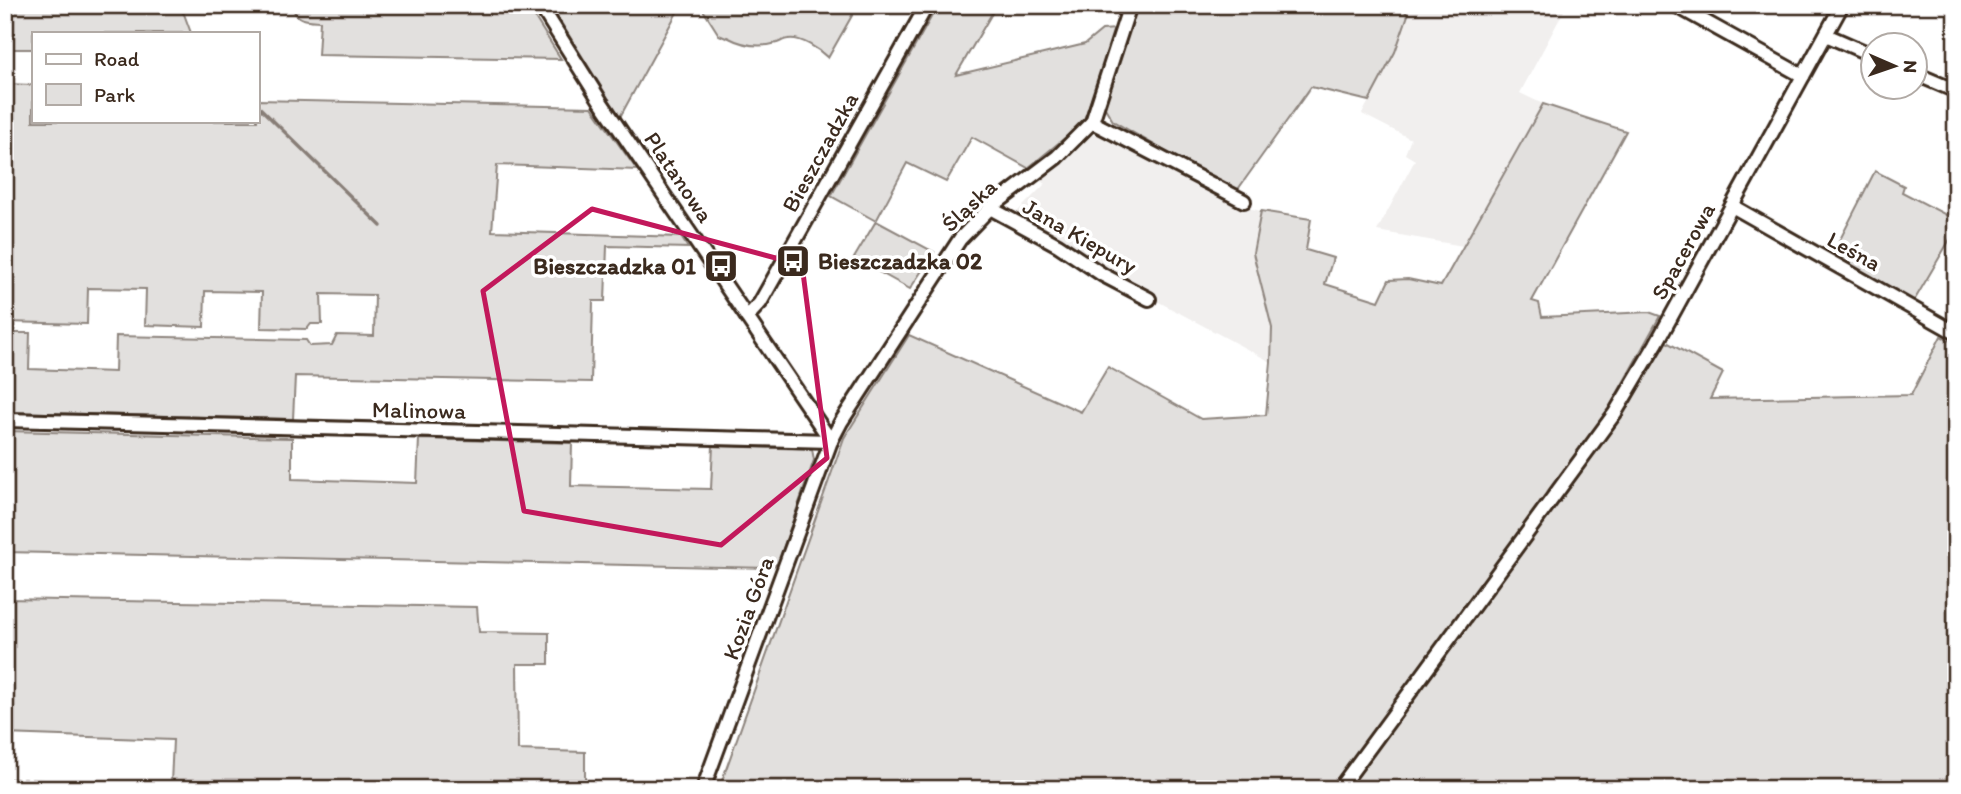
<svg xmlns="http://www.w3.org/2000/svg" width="1961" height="794" font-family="Itim,sans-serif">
	<rect width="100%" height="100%" fill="#fff"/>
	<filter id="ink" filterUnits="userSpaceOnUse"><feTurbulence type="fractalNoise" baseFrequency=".0143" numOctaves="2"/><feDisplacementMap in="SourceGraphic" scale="14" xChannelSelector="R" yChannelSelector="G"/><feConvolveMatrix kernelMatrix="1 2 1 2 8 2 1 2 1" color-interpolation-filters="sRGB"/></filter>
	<g filter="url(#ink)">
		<g fill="#f1efee">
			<path d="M 1405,5 L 1567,5 L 1520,93 L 1543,104 L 1463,246 L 1377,231 L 1415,160 L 1405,154 L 1411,139 L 1362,114 L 1395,52 L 1408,15 L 1403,8 Z"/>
			<path d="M 1086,135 L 1102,135 L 1232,204 L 1261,211 L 1253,253 L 1272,328 L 1271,362 L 1129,286 L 1131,282 L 1015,214 L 1045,184 L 1037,179 Z"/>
		</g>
		<g fill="#e2e0de" stroke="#8e857e" stroke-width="2">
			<path d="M 5,5 L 175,5 L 184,14 L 191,33 L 33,33 L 33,49 L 5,49 Z"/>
			<path d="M 292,5 L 527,5 L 561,59 L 318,55 L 320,21 C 307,20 295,21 292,5 Z"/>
			<path d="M 550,5 L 681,5 L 620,117 Z"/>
			<path d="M 700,5 L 858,5 L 828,58 C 819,49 801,37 788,39 C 785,39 780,42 777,43 C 760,48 742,45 727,37 L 726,38 L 719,35 Z"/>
			<path d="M 938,5 L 990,5 L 995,8 L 956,75 L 1085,44 L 1102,30 L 1116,29 L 1083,123 L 1028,168 L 972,137 L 946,182 L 907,163 L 876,221 L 934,252 L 910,289 L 854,258 L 876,221 L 831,196 Z"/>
			<path d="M 1134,5 L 1400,5 L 1408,15 L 1395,52 L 1369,101 L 1311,87 L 1236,192 L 1113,121 L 1102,103 Z"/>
			<path d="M 5,84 L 33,85 L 33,121 L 257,121 L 257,100 L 592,107 L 637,170 L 497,165 L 492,231 L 681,237 L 688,248 L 607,246 L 605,301 L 593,301 L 591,382 L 295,376 L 293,419 L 5,412 L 5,333 L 30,333 L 29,369 L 115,372 L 116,336 L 306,340 L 310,346 L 332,345 L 337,335 L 374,336 L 375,295 L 321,294 L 322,324 L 311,324 L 307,329 L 261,328 L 262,292 L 205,291 L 204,327 L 145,325 L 146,289 L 88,288 L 87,324 L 5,322 Z"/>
			<path d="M 1543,104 L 1626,131 L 1532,301 L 1539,303 L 1542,317 L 1649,312 L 1660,316 L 1612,403 L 1631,402 L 1665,341 L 1723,373 L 1710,399 L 1911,395 L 1941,336 L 1956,344 L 1956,789 L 719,789 L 844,438 L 909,335 L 1081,412 L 1108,367 L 1201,419 L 1266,415 L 1271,362 L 1272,328 L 1253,253 L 1261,211 L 1311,219 L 1306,250 L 1333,258 L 1325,284 L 1379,301 L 1389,280 L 1408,279 L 1441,286 Z"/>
			<path d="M 1875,171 L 1904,186 L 1902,192 L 1956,220 L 1956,229 L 1914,301 L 1832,255 Z"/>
			<path d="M 5,431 L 292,438 L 292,479 L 417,483 L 419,439 L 572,443 L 571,486 L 711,489 L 713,446 L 812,449 L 814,460 L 778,563 L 770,568 L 5,552 Z"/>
			<path d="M 5,599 L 477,607 L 479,632 L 549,633 L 549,664 L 517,664 L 518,750 L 585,752 L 585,786 L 686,789 L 5,789 L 5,779 L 171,783 L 173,740 L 5,734 Z"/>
		</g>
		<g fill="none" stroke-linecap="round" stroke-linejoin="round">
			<path stroke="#887e77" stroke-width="3.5" d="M 258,106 L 381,226"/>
			<g stroke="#3b2a1e" stroke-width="18">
				<g id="street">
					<path d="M 540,5 L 601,102 L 831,441"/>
					<path d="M 1675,5 L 1803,76"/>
					<path d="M 1826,35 L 1874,56"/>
					<path d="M 1916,74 L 1956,91"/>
					<path d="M 1092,122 L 1244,201"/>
					<path d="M 1732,206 L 1956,333"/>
					<path d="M 990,208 L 1058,245 L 1103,275 L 1149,299"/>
					<path d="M 747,317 L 760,303 L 927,5"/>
					<path d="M 5,420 L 831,441"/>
					<path d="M 703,789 L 831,441 L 841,422 L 960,239 L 990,208 L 1057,157 L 1092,122 L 1130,5"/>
					<path d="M 1339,789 L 1615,413 L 1656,344 L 1842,5"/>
				</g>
			</g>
			<use href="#street" stroke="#fff" stroke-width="12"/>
		</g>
	</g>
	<path fill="none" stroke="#c2185b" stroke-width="5" stroke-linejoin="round" d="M 592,209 L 802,265 L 827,458 L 721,545 L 524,511 L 483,291 Z"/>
	<defs>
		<g id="bus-square" transform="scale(1.75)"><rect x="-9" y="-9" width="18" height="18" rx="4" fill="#3b2a1e" stroke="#fff"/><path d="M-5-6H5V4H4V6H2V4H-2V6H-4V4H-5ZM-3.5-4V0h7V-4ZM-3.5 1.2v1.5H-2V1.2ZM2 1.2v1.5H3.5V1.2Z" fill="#fff"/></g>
	</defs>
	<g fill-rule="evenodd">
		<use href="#bus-square" x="793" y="261"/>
		<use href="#bus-square" x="721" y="266"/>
	</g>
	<g text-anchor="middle" stroke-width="7" stroke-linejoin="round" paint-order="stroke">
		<g font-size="23" fill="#3b2a1e" stroke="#fff">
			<text transform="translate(820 152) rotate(-61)" y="8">Bieszczadzka</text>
			<text transform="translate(679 177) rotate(56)" y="8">Platanowa</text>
			<text transform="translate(969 205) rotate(-43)" y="8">Śląska</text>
			<text transform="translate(1080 236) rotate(30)" y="8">Jana Kiepury</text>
			<text transform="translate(1683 251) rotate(-61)" y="8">Spacerowa</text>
			<text transform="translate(1854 251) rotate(29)" y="8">Leśna</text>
			<text transform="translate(419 410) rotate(1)" y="8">Malinowa</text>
			<text transform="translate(748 608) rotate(-70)" y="8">Kozia Góra</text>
		</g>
		<g font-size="23" font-weight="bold" fill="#3b2a1e" stroke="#fff" text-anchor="start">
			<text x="818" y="269">Bieszczadzka 02</text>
			<text x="696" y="274" text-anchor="end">Bieszczadzka 01</text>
		</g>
	</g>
	<rect width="1961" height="794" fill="none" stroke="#fff" stroke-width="28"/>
	<rect x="14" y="14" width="1933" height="766" fill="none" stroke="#3b2a1e" stroke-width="2.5" filter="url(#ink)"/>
	<rect x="32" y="32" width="228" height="91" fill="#ffffff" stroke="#b1aaa5" stroke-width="2"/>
	<rect x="46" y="54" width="35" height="10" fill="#ffffff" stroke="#b1aaa5" stroke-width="2"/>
	<text x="94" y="66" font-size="21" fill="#3b2a1e">Road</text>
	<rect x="46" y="84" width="35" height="21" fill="#e2e0de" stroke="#b1aaa5" stroke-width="2"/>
	<text x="94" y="102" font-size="21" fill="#3b2a1e">Park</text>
	<g transform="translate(1894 66) rotate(92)"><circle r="33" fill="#ffffff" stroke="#b1aaa5" stroke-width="2"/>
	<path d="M0-5L12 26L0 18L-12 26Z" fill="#3b2a1e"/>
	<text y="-10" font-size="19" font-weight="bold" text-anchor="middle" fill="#3b2a1e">N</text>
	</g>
</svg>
